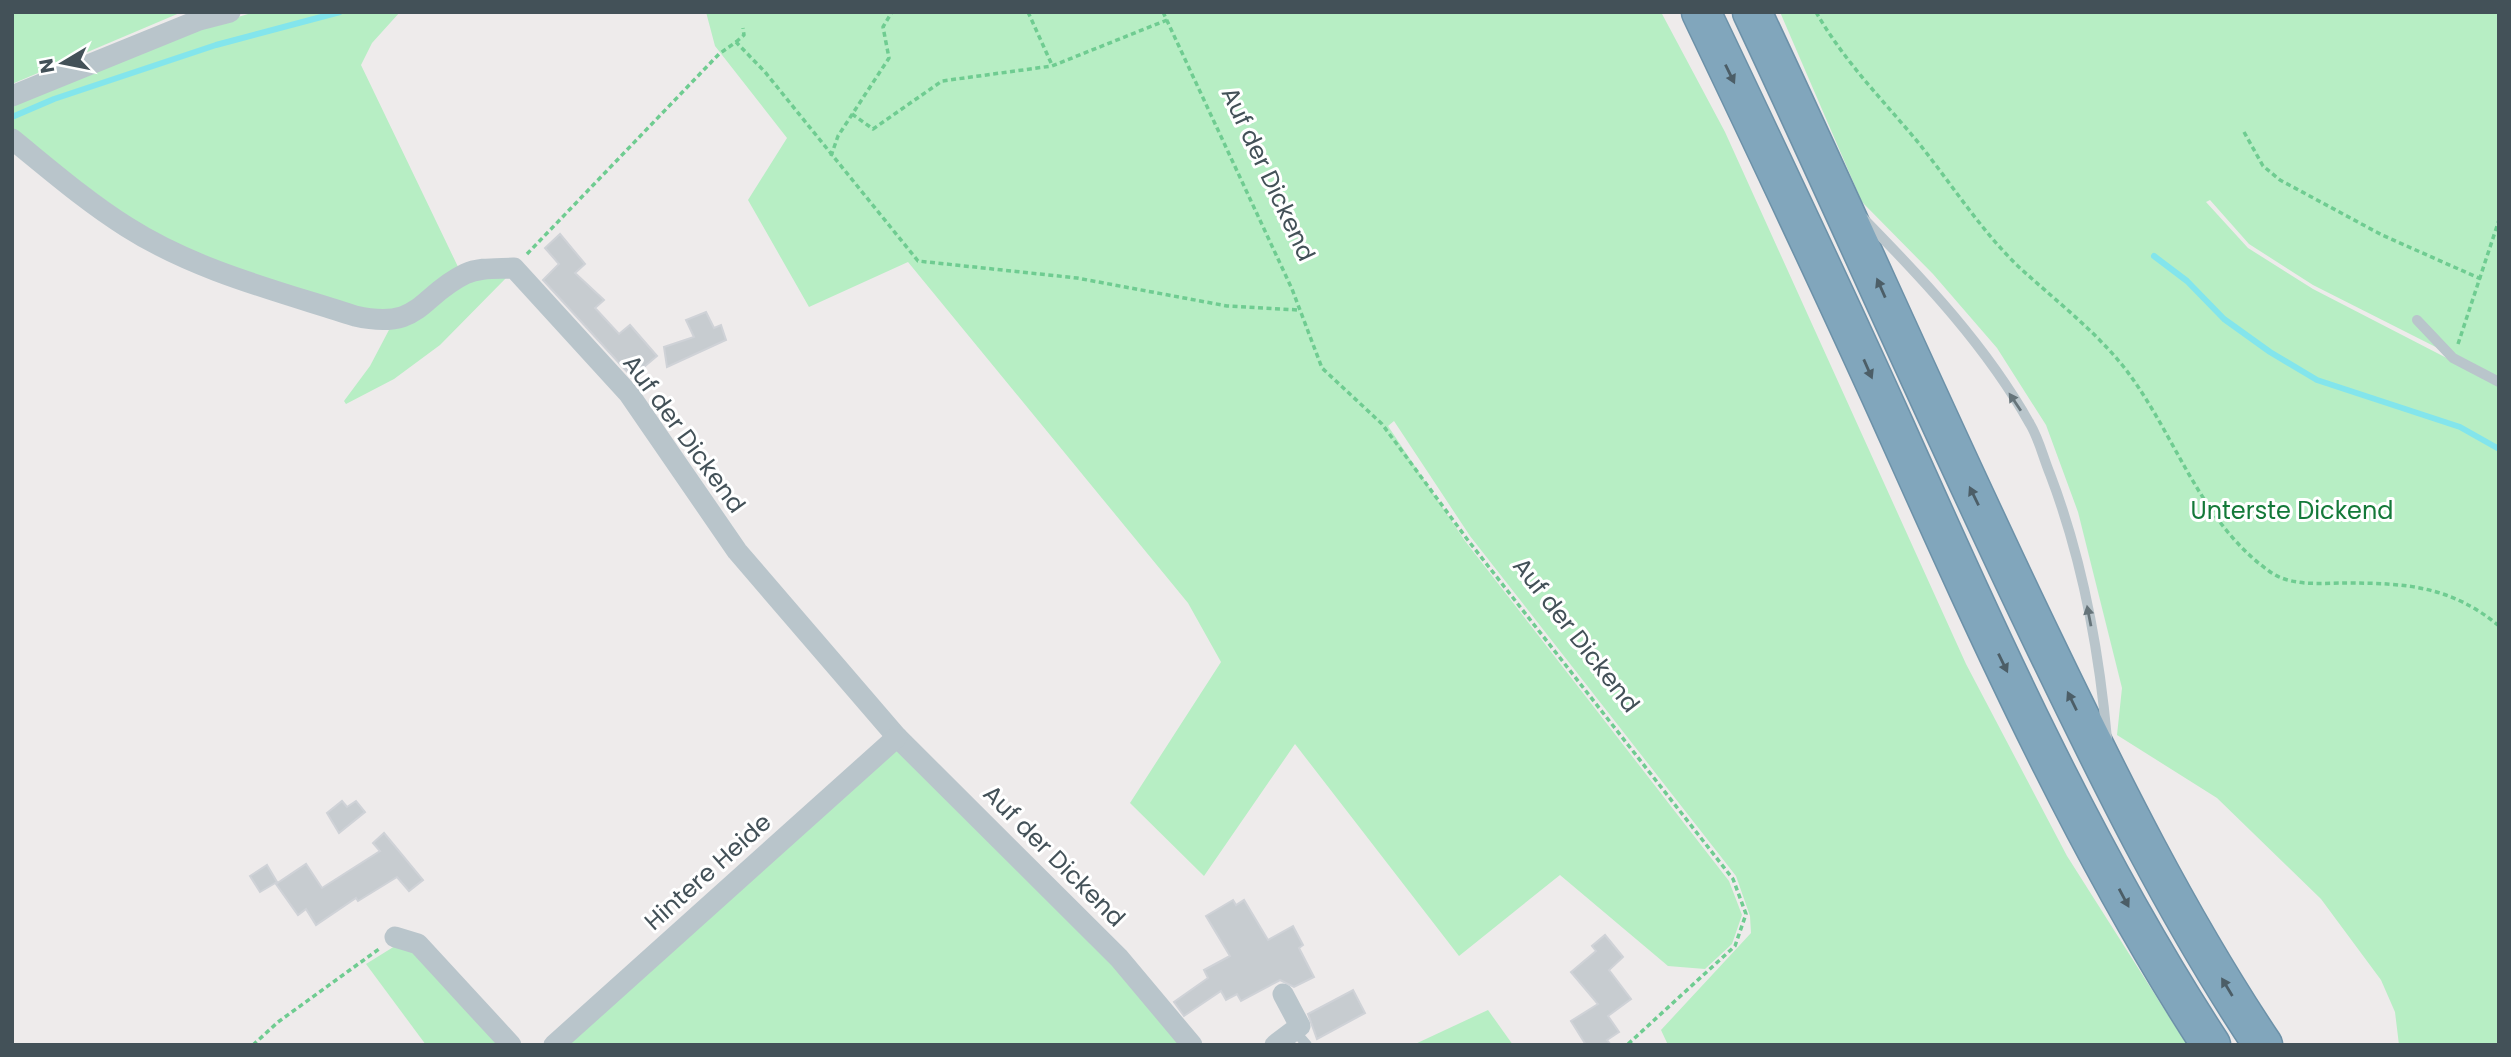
<svg xmlns="http://www.w3.org/2000/svg" width="2511" height="1057" font-family="Poppins,sans-serif">
	<rect width="100%" height="100%" fill="#eeebeb"/>
	<g fill="#b7eec4">
		<path d="M 12,12 L 182,12 L 12,84 Z"/>
		<path d="M 255,12 L 400,12 L 372,43 L 361,65 L 460,271 L 417,306 L 369,315 L 164,243 L 12,132 L 12,104 L 214,24 Z"/>
		<path d="M 706,12 L 1661,12 L 1725,132 L 1966,664 L 2067,856 L 2187,1045 L 1668,1045 L 1661,1030 L 1751,933 L 1750,916 L 1736,876 L 1470,536 L 1394,421 L 1388,426 L 1465,541 L 1729,881 L 1742,915 L 1732,944 L 1705,969 L 1668,966 L 1560,875 L 1459,956 L 1295,744 L 1204,876 L 1130,803 L 1221,662 L 1188,603 L 908,262 L 809,307 L 748,200 L 787,138 L 715,46 Z"/>
		<path d="M 1780,12 L 2499,12 L 2499,379 L 2313,285 L 2249,244 L 2210,200 L 2206,202 L 2248,248 L 2313,289 L 2499,385 L 2499,1045 L 2399,1045 L 2395,1012 L 2381,980 L 2321,899 L 2217,798 L 2117,735 L 2122,688 L 2078,512 L 2046,425 L 1997,348 L 1933,274 L 1862,202 Z"/>
		<path d="M 507,277 L 440,345 L 394,379 L 346,404 L 344,401 L 370,366 L 390,328 L 467,280 Z"/>
		<path d="M 898,746 L 1194,1045 L 560,1045 Z"/>
		<path d="M 395,946 L 409,947 L 503,1045 L 426,1045 L 366,964 Z"/>
		<path d="M 1488,1010 L 1513,1045 L 1413,1045 Z"/>
	</g>
	<g fill="none" stroke-linecap="round" stroke-linejoin="round">
		<g stroke="#83e5ec" stroke-width="6">
			<path d="M 12,117 L 54,99 L 216,45 L 340,12"/>
			<path d="M 2154,256 L 2187,281 L 2224,319 L 2270,352 L 2317,380 L 2460,427 L 2499,449"/>
		</g>
	</g>
	<g fill="#c7ccd0" stroke="#cfd2d7" stroke-width="2">
		<path d="M 560,234 L 585,264 L 575,273 L 604,300 L 595,308 L 619,334 L 630,325 L 657,356 L 632,377 L 543,280 L 559,264 L 545,248 Z"/>
		<path d="M 706,312 L 714,328 L 721,325 L 726,340 L 667,367 L 664,347 L 694,337 L 686,320 Z"/>
		<path d="M 342,801 L 347,807 L 356,801 L 365,812 L 339,833 L 327,813 Z"/>
		<path d="M 384,833 L 423,880 L 409,891 L 397,877 L 358,901 L 356,898 L 316,925 L 306,909 L 298,915 L 276,884 L 306,864 L 322,888 L 380,851 L 373,843 Z"/>
		<path d="M 267,865 L 277,882 L 260,892 L 250,876 Z"/>
		<path d="M 1233,900 L 1236,905 L 1244,900 L 1268,940 L 1293,926 L 1303,945 L 1299,948 L 1314,977 L 1294,987 L 1280,980 L 1241,1001 L 1237,994 L 1226,1000 L 1221,991 L 1184,1016 L 1174,1002 L 1208,978 L 1204,970 L 1230,956 L 1206,916 Z"/>
		<path d="M 1605,935 L 1623,957 L 1609,970 L 1631,999 L 1608,1016 L 1619,1032 L 1607,1040 L 1611,1045 L 1586,1045 L 1571,1021 L 1598,1004 L 1571,972 L 1596,951 L 1592,946 Z"/>
		<path d="M 1353,990 L 1365,1013 L 1317,1039 L 1308,1014 Z"/>
	</g>
	<g fill="none" stroke-linecap="round" stroke-linejoin="round">
		<g stroke="#6c91a8" stroke-width="41">
			<g id="highway">
				<path d="M 1701,12 C 1765,146 1829,281 1890,416 C 1986,630 2082,847 2211,1045"/>
				<path d="M 1752,12 C 1851,222 1943,434 2044,643 C 2110,780 2178,918 2263,1045"/>
			</g>
		</g>
		<g stroke="#6fcc91" stroke-width="3.5" stroke-dasharray="5 3.5" stroke-linecap="butt">
			<path d="M 1028,12 L 1052,65"/>
			<path d="M 1163,12 L 1292,289 L 1322,368 L 1382,424 L 1467,539 L 1733,879 L 1746,914 L 1735,946 L 1627,1045"/>
			<path d="M 1816,12 C 1844,61 1881,98 1917,141 C 1951,183 1981,231 2020,268 C 2055,300 2093,329 2123,366 C 2175,432 2198,520 2269,571 C 2290,587 2321,583 2346,583 C 2406,583 2451,586 2499,626"/>
			<path d="M 736,42 L 744,35 L 743,28"/>
			<path d="M 852,114 L 873,129 L 942,81 L 1052,66 L 1167,20"/>
			<path d="M 2244,132 L 2263,166 L 2280,180 L 2382,235 L 2481,279"/>
			<path d="M 831,156 L 838,136 L 889,58 L 883,27 L 892,12"/>
			<path d="M 527,254 L 719,54 L 736,42 L 765,72 L 918,261 L 1077,278 L 1227,306 L 1299,310"/>
			<path d="M 2458,344 L 2499,220"/>
			<path d="M 253,1045 L 278,1022 L 379,949"/>
		</g>
		<g stroke="#b9c5cb" stroke-width="10">
			<path d="M 1862,217 C 1924,280 1987,347 2030,424 C 2039,439 2043,457 2050,474 C 2082,558 2099,649 2107,739"/>
			<path d="M 2417,320 L 2453,358 L 2499,382"/>
			<path d="M 1294,1030 L 1307,1045"/>
		</g>
		<g stroke="#b9c5cb" stroke-width="21">
			<path d="M 12,96 L 199,20 L 230,12"/>
			<path d="M 12,139 C 49,169 87,202 127,227 C 196,271 278,291 355,316 C 421,331 419,296 465,274 C 480,267 498,269 514,268 L 629,394 L 737,551 L 897,737 L 1119,958 L 1192,1045"/>
			<path d="M 395,937 L 418,944 L 511,1045"/>
			<path d="M 554,1045 L 897,737"/>
			<path d="M 1275,1045 L 1300,1026 L 1283,994"/>
		</g>
		<use href="#highway" stroke="#81a6bc" stroke-width="38"/>
	</g>
	<defs><path id="oneway-solid" d="M-6-.8H1V-3.2L6.5 0L1 3.2V.8H-6Z" transform="scale(1.75)"/></defs>
	<g fill="#4c5e67">
		<use href="#oneway-solid" transform="translate(1730 74) rotate(64)"/>
		<use href="#oneway-solid" transform="translate(1881 288) rotate(-114)"/>
		<use href="#oneway-solid" transform="translate(1868 369) rotate(66)"/>
		<use href="#oneway-solid" transform="translate(1974 496) rotate(-116)"/>
		<use href="#oneway-solid" transform="translate(2003 663) rotate(64)"/>
		<use href="#oneway-solid" transform="translate(2072 701) rotate(-116)"/>
		<use href="#oneway-solid" transform="translate(2124 898) rotate(62)"/>
		<use href="#oneway-solid" transform="translate(2227 987) rotate(-121)"/>
	</g>
	<g fill="#66747a">
		<use href="#oneway-solid" transform="translate(2015 402) rotate(-124)"/>
		<use href="#oneway-solid" transform="translate(2089 616) rotate(-101)"/>
	</g>
	<g text-anchor="middle" stroke-width="6" stroke-linejoin="round" paint-order="stroke">
		<g font-size="24" fill="#435158" stroke="#fff">
			<text transform="translate(1268 174) rotate(65)" y="8">Auf der Dickend</text>
			<text transform="translate(684 434) rotate(54)" y="8">Auf der Dickend</text>
			<text transform="translate(1576 635) rotate(52)" y="8">Auf der Dickend</text>
			<text transform="translate(1054 856) rotate(45)" y="8">Auf der Dickend</text>
			<text transform="translate(708 872) rotate(-42)" y="8">Hintere Heide</text>
		</g>
		<g font-size="24" fill="#147939" stroke="#fff">
			<text x="2292" y="519">Unterste Dickend</text>
		</g>
	</g>
	<rect width="2511" height="1057" fill="none" stroke="#435158" stroke-width="28"/>
	<g transform="translate(63 63) rotate(260)" stroke="#ffffff" stroke-width="5" paint-order="stroke">
	<path d="M0-5L12 26L0 18L-12 26Z" fill="#435158"/>
	<text y="-10" font-size="19" font-weight="bold" text-anchor="middle" fill="#435158">N</text>
	</g>
</svg>
